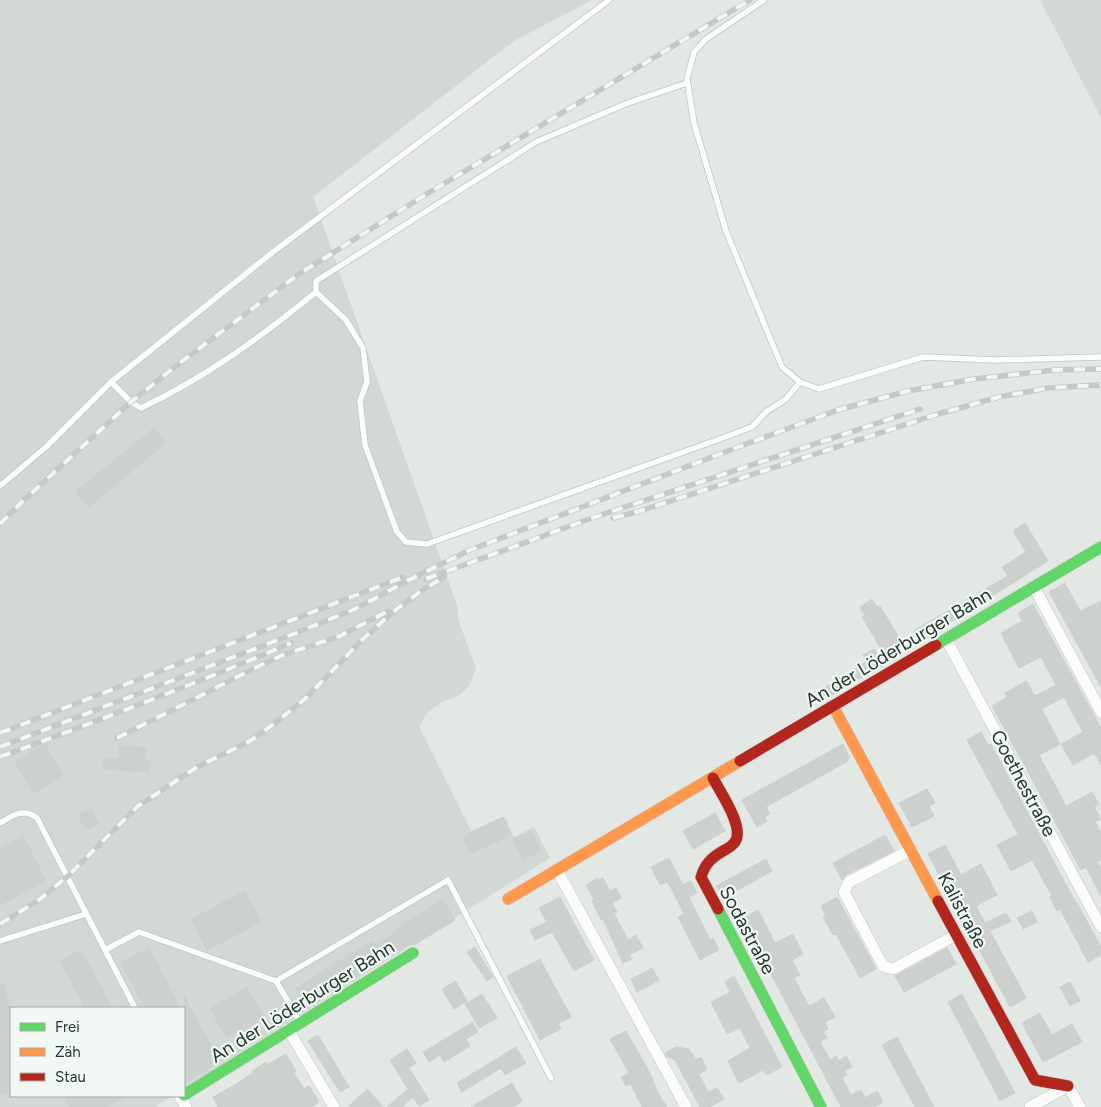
<svg xmlns="http://www.w3.org/2000/svg" width="1101" height="1107" font-family="Figtree,sans-serif">
	<rect width="100%" height="100%" fill="#e3e8e5"/>
	<g fill="#d2d9d4">
		<path d="M 0,0 L 592,0 L 514,41 L 313,197 L 458,608 L 458,619 L 476,668 L 470,685 L 460,695 L 442,702 L 428,712 L 419,726 L 471,831 L 504,816 L 514,837 L 534,827 L 550,858 L 184,1088 L 184,1008 L 11,1008 L 11,1096 L 172,1096 L 154,1107 L 0,1107 Z"/>
		<path d="M 1040,0 L 1101,0 L 1101,118 Z"/>
	</g>
	<g fill="#ccd1ce" stroke="#ccd0ce">
		<path d="M 154,428 L 166,443 L 89,507 L 76,491 Z"/>
		<path d="M 1025,523 L 1048,561 L 919,642 L 913,631 L 1008,576 L 1002,567 L 1026,552 L 1013,531 Z"/>
		<path d="M 1065,583 L 1080,611 L 1101,601 L 1101,687 L 1049,592 Z"/>
		<path d="M 872,599 L 877,607 L 880,606 L 901,641 L 883,652 L 862,617 L 865,615 L 860,607 Z"/>
		<path d="M 1033,604 L 1101,728 L 1101,765 L 1094,753 L 1073,765 L 1061,744 L 1083,732 L 1064,697 L 1042,709 L 1060,744 L 1039,755 L 1066,806 L 1092,792 L 1099,804 L 1094,807 L 1101,819 L 1095,822 L 1101,833 L 1101,860 L 1098,862 L 1101,868 L 1101,896 L 1086,867 L 1081,870 L 992,706 L 1007,697 L 1005,693 L 1026,681 L 1035,696 L 1056,685 L 1041,657 L 1019,668 L 1001,633 L 1022,621 L 1018,613 Z"/>
		<path d="M 874,649 L 883,665 L 826,699 L 821,690 L 867,661 L 863,655 Z"/>
		<path d="M 981,732 L 988,745 L 991,744 L 1076,903 L 1077,903 L 1101,947 L 1101,955 L 1088,962 L 1060,909 L 1057,911 L 1050,897 L 1052,896 L 1032,860 L 1011,871 L 997,845 L 1018,834 L 967,740 Z"/>
		<path d="M 45,744 L 63,776 L 33,793 L 15,761 Z"/>
		<path d="M 843,744 L 850,758 L 847,759 L 848,761 L 766,807 L 770,814 L 765,817 L 767,821 L 757,827 L 742,800 Z"/>
		<path d="M 120,746 L 146,748 L 145,761 L 150,761 L 149,772 L 103,769 L 104,758 L 119,759 Z"/>
		<path d="M 927,789 L 935,803 L 929,806 L 934,816 L 912,827 L 899,803 Z"/>
		<path d="M 91,808 L 99,823 L 86,830 L 78,815 Z"/>
		<path d="M 715,813 L 725,831 L 693,849 L 683,831 Z"/>
		<path d="M 503,817 L 511,835 L 471,854 L 463,837 Z"/>
		<path d="M 531,831 L 541,851 L 523,860 L 513,839 Z"/>
		<path d="M 885,835 L 894,851 L 846,875 L 842,880 L 833,863 Z"/>
		<path d="M 23,836 L 46,881 L 0,905 L 0,848 Z"/>
		<path d="M 945,845 L 961,875 L 981,864 L 997,895 L 976,906 L 985,923 L 1006,913 L 1011,921 L 990,931 L 1026,998 L 1010,1007 L 928,854 Z"/>
		<path d="M 669,858 L 683,885 L 691,881 L 697,893 L 689,897 L 710,940 L 713,938 L 719,950 L 700,960 L 678,917 L 684,914 L 671,888 L 667,882 L 660,885 L 651,867 Z"/>
		<path d="M 766,859 L 772,871 L 723,898 L 716,886 Z"/>
		<path d="M 598,878 L 599,880 L 603,878 L 610,891 L 616,888 L 621,898 L 612,903 L 617,912 L 614,913 L 628,940 L 636,935 L 643,948 L 629,955 L 632,959 L 623,963 L 603,919 L 601,920 L 592,901 L 594,900 L 586,885 Z"/>
		<path d="M 245,891 L 261,922 L 207,950 L 191,919 Z"/>
		<path d="M 560,897 L 594,960 L 574,971 L 552,932 L 535,940 L 530,930 L 547,922 L 539,908 Z"/>
		<path d="M 837,897 L 876,969 L 860,978 L 836,934 L 833,935 L 823,917 L 826,916 L 821,906 Z"/>
		<path d="M 442,899 L 455,920 L 416,944 L 408,945 L 307,1008 L 295,988 L 372,941 L 374,945 L 398,931 L 397,928 Z"/>
		<path d="M 758,910 L 775,943 L 793,934 L 803,954 L 792,960 L 800,975 L 794,978 L 809,1006 L 824,998 L 835,1017 L 825,1022 L 828,1029 L 823,1032 L 827,1038 L 820,1041 L 830,1060 L 836,1056 L 839,1061 L 846,1056 L 852,1067 L 844,1071 L 847,1075 L 842,1078 L 851,1095 L 861,1090 L 865,1098 L 877,1091 L 883,1102 L 875,1107 L 841,1107 L 742,919 Z"/>
		<path d="M 1032,911 L 1037,922 L 1023,929 L 1017,918 Z"/>
		<path d="M 475,947 L 493,977 L 487,981 L 467,952 Z"/>
		<path d="M 149,948 L 180,1008 L 145,1008 L 121,963 Z"/>
		<path d="M 947,948 L 956,964 L 904,992 L 895,976 Z"/>
		<path d="M 81,950 L 112,1008 L 86,1008 L 60,961 Z"/>
		<path d="M 540,959 L 571,1017 L 558,1024 L 561,1029 L 540,1040 L 507,976 Z"/>
		<path d="M 652,968 L 659,980 L 637,992 L 631,979 Z"/>
		<path d="M 734,976 L 782,1067 L 766,1075 L 763,1070 L 739,1083 L 728,1061 L 750,1048 L 740,1028 L 727,1034 L 711,1002 L 730,992 L 725,982 Z"/>
		<path d="M 456,981 L 467,1001 L 454,1009 L 442,989 Z"/>
		<path d="M 1070,982 L 1080,1001 L 1070,1006 L 1060,987 Z"/>
		<path d="M 4,983 L 11,1016 L 11,1093 L 0,1094 L 0,984 Z"/>
		<path d="M 247,987 L 264,1017 L 255,1022 L 256,1024 L 238,1035 L 237,1033 L 227,1038 L 210,1009 Z"/>
		<path d="M 482,994 L 497,1018 L 479,1028 L 465,1004 Z"/>
		<path d="M 962,994 L 1015,1093 L 1000,1101 L 948,1002 Z"/>
		<path d="M 184,995 L 219,1062 L 184,1084 Z"/>
		<path d="M 1040,1013 L 1052,1035 L 1072,1024 L 1082,1042 L 1043,1062 L 1022,1023 Z"/>
		<path d="M 473,1022 L 478,1032 L 466,1039 L 470,1046 L 444,1062 L 440,1055 L 429,1062 L 423,1052 Z"/>
		<path d="M 626,1031 L 650,1073 L 658,1093 L 667,1107 L 642,1107 L 631,1084 L 626,1086 L 621,1077 L 629,1073 L 610,1039 Z"/>
		<path d="M 318,1035 L 349,1087 L 340,1092 L 308,1041 Z"/>
		<path d="M 897,1037 L 934,1107 L 915,1107 L 882,1045 Z"/>
		<path d="M 516,1047 L 526,1063 L 505,1075 L 501,1068 L 462,1092 L 457,1083 Z"/>
		<path d="M 676,1047 L 689,1049 L 696,1060 L 701,1057 L 707,1069 L 699,1074 L 708,1092 L 717,1088 L 724,1099 L 709,1107 L 700,1107 L 675,1060 L 667,1057 L 665,1053 Z"/>
		<path d="M 407,1049 L 416,1063 L 409,1068 L 429,1100 L 419,1106 L 413,1097 L 402,1107 L 387,1107 L 408,1089 L 390,1060 Z"/>
		<path d="M 286,1054 L 296,1071 L 294,1073 L 304,1089 L 309,1086 L 319,1102 L 312,1107 L 218,1107 L 213,1097 L 236,1084 L 253,1073 L 252,1071 L 266,1062 L 267,1065 Z"/>
		<path d="M 512,1083 L 522,1101 L 513,1107 L 471,1107 Z"/>
		<path d="M 367,1089 L 384,1107 L 348,1107 Z"/>
		<path d="M 74,1096 L 128,1096 L 106,1107 L 70,1107 L 66,1100 Z"/>
	</g>
	<g fill="none" stroke-linecap="round" stroke-linejoin="round">
		<g stroke="#c0c5c2" stroke-width="7">
			<g id="lane">
				<path d="M 764,0 L 706,39 L 694,52 L 687,79 L 694,123 L 726,231 L 782,367 L 800,382 L 819,389 L 923,357 L 996,360 L 1101,357"/>
				<path d="M 687,83 L 628,103 L 536,142 L 316,281 L 316,292 L 346,320 L 363,348 L 367,382 L 360,401 L 365,445 L 397,532 L 406,542 L 427,544 L 728,436 L 752,427 L 767,411 L 786,399 L 800,382"/>
				<path d="M 111,382 L 131,402 L 141,408 C 205,378 261,337 316,292"/>
				<path d="M 0,486 L 47,446 L 111,382 L 273,252 L 609,0"/>
				<path d="M 0,823 C 13,815 23,808 37,818 L 135,1008"/>
				<path d="M 0,941 L 86,914"/>
				<path d="M 105,950 L 139,932 L 276,981 L 300,1022"/>
				<path d="M 276,981 L 448,880 L 551,1078"/>
			</g>
		</g>
		<g stroke="#c0c5c2" stroke-width="12">
			<g id="street">
				<path d="M 1034,587 L 1101,712"/>
				<path d="M 946,639 L 1101,927"/>
				<path d="M 911,850 L 849,882 L 844,892 L 883,966 L 893,969 L 956,935"/>
				<path d="M 557,870 L 686,1107"/>
				<path d="M 288,1029 L 334,1107"/>
				<path d="M 182,1096 L 180,1097 L 186,1107"/>
				<path d="M 1030,1107 L 1068,1086 L 1080,1107"/>
			</g>
		</g>
		<g stroke="#c0c5c2" stroke-width="12">
			<g id="fast">
				<path d="M 936,645 L 1101,547"/>
				<path d="M 718,909 L 821,1107"/>
				<path d="M 184,1095 L 413,953"/>
			</g>
		</g>
		<g stroke="#c0c5c2" stroke-width="12">
			<g id="slow">
				<path d="M 833,706 L 938,901"/>
				<path d="M 508,899 L 740,761"/>
			</g>
		</g>
		<g stroke="#c0c5c2" stroke-width="12">
			<g id="jam">
				<path d="M 740,761 L 936,645"/>
				<path d="M 713,778 C 720,792 745,827 735,842 C 732,846 727,849 723,851 C 711,858 705,864 701,877 L 718,909"/>
				<path d="M 938,901 L 1035,1080 L 1068,1086"/>
			</g>
		</g>
		<use href="#lane" stroke="#fbfcfb" stroke-width="5.5"/>
		<use href="#street" stroke="#fbfcfb" stroke-width="11"/>
		<use href="#fast" stroke="#63d668" stroke-width="11"/>
		<use href="#slow" stroke="#ff974d" stroke-width="11"/>
		<use href="#jam" stroke="#b3261e" stroke-width="11"/>
		<g stroke="#c7c9c8" stroke-width="5.5">
			<g id="rail">
				<path d="M 613,518 L 640,511 L 938,414 L 999,397 L 1048,388 L 1101,385"/>
				<path d="M 0,524 L 23,501 L 131,402 L 181,362 L 299,274 L 430,192 L 750,0"/>
				<path d="M 426,579 L 589,519 L 920,409"/>
				<path d="M 0,733 L 403,577"/>
				<path d="M 117,738 L 261,665 L 283,655 L 340,636 L 388,611"/>
				<path d="M 0,747 L 301,631 L 355,609 L 411,579 L 470,550 L 746,444 L 838,410 L 908,391 L 974,379 L 1055,370 L 1101,369"/>
				<path d="M 0,757 C 97,721 195,684 291,643"/>
				<path d="M 0,924 L 39,900 L 69,875 L 138,806 L 197,767 L 250,741 L 275,723 L 305,699 L 362,640 L 393,612 L 421,591 L 444,577"/>
			</g>
		</g>
		<use href="#rail" stroke="#f1f7f3" stroke-width="4" stroke-dasharray="11" stroke-linecap="butt"/>
	</g>
	<g text-anchor="middle" stroke-width="4.5" stroke-linejoin="round" paint-order="stroke">
		<g font-size="19" fill="#24382e" stroke="#f1f7f3">
			<text transform="translate(898 647) rotate(-31)" y="7">An der Löderburger Bahn</text>
			<text transform="translate(1024 783) rotate(62)" y="7">Goethestraße</text>
			<text transform="translate(963 910) rotate(62)" y="7">Kalistraße</text>
			<text transform="translate(748 930) rotate(62)" y="7">Sodastraße</text>
			<text transform="translate(302 1001) rotate(-32)" y="7">An der Löderburger Bahn</text>
		</g>
	</g>
	<rect x="10" y="1007" width="175" height="90" fill="#f1f7f3" stroke="#9faba4"/>
	<rect x="20" y="1023" width="25" height="8" fill="#63d668" stroke="#9faba4"/>
	<text x="55" y="1032" font-size="15" fill="#24382e">Frei</text>
	<rect x="20" y="1048" width="25" height="8" fill="#ff974d" stroke="#9faba4"/>
	<text x="55" y="1057" font-size="15" fill="#24382e">Zäh</text>
	<rect x="20" y="1073" width="25" height="8" fill="#b3261e" stroke="#9faba4"/>
	<text x="55" y="1082" font-size="15" fill="#24382e">Stau</text>
</svg>
